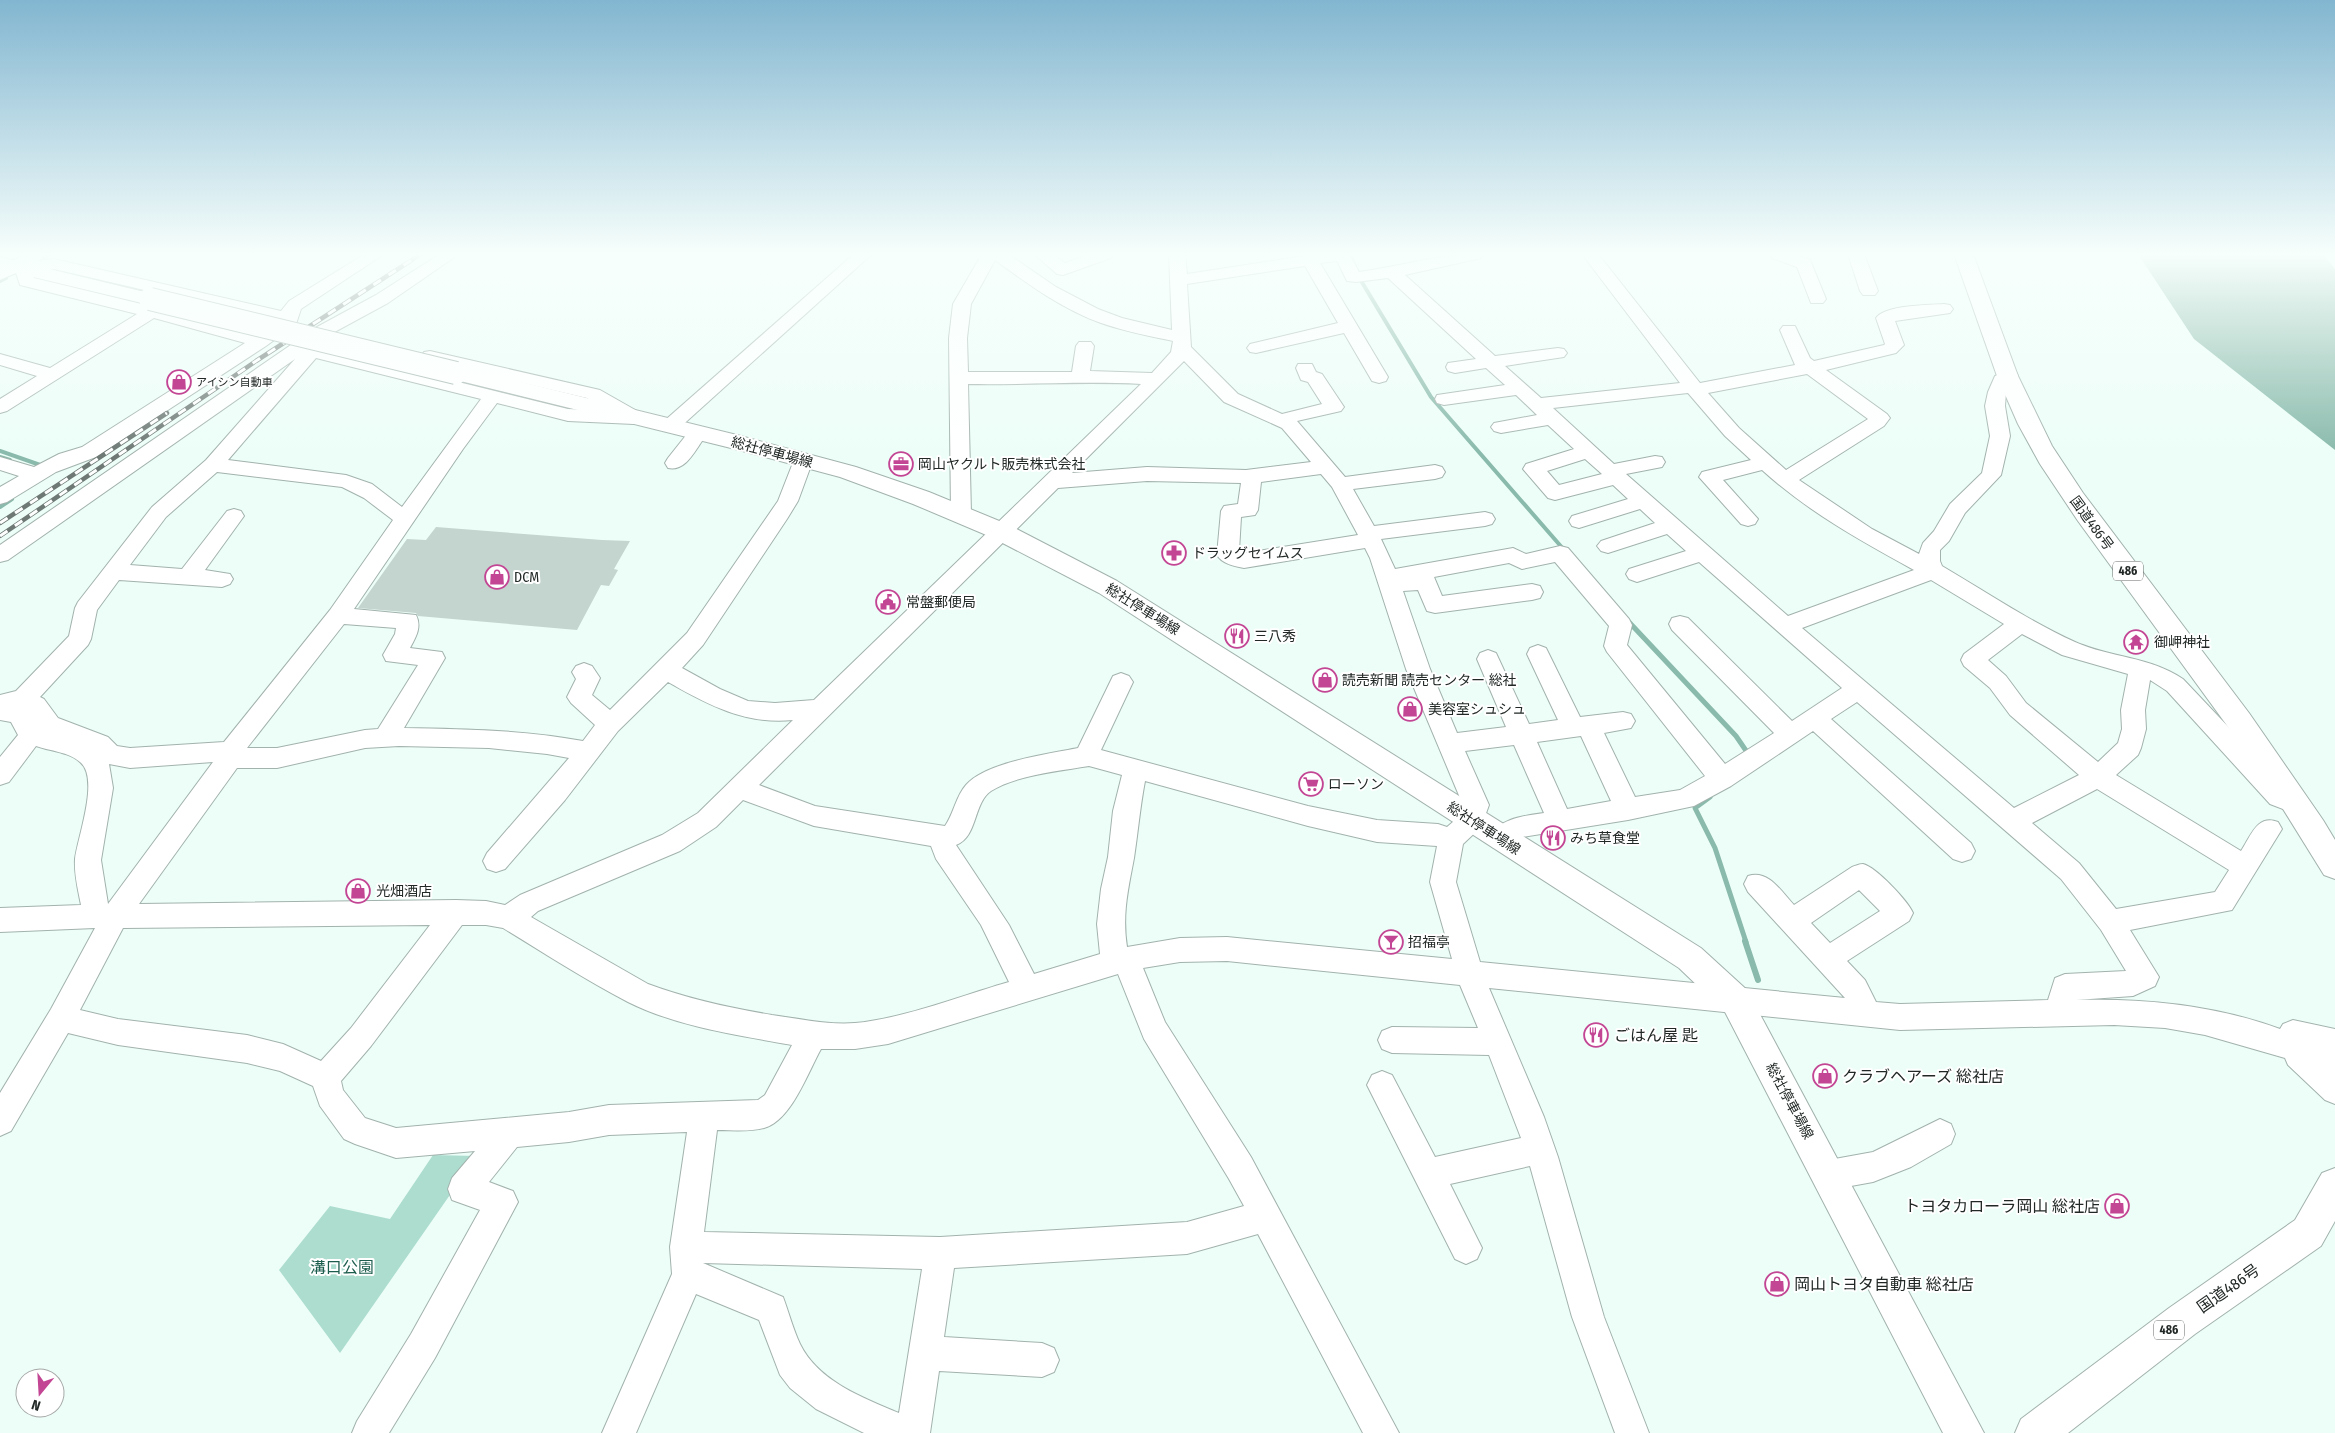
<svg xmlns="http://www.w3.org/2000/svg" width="2335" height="1433" font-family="'Fira Sans Condensed','Noto Sans JP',sans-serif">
	<rect width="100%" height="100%" fill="#edfef8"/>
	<path fill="#adddcf" d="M 433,1155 L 477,1156 L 340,1353 L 279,1270 L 330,1206 L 390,1219 Z"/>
	<path fill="#89baab" d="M 2138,254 L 2323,254 L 2335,269 L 2335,450 L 2194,339 Z"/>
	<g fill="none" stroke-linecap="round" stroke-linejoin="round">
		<g stroke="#89baab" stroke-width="4">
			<path d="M 1350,254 L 1360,279 L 1431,397 L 1565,551"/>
			<path d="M 41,259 L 50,254"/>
			<path d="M 0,281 L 6,278"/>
			<path d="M 0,451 L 43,466"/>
			<path d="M 0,457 L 10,460"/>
			<path d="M 0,507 L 12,499"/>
		</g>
		<g stroke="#89baab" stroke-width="5">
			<path d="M 1628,621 L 1736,736 L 1749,755"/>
			<path d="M 1710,797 L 1695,808 L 1715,848 L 1746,942"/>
		</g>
		<path stroke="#89baab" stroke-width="6" d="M 1745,941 L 1758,980"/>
	</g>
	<path fill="#c4d4cf" d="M 436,527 L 602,540 L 630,541 L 614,569 L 618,570 L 609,586 L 601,585 L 577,630 L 418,616 L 416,613 L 358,608 L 407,539 L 426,540 Z"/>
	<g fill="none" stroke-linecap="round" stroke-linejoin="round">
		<g stroke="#a2b2ad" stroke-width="2">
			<g id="minor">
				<path d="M 26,254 L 43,254 L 42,259 L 37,261 L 54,259 L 281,311 L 289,301 L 365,254 L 384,254 L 301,309 L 296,324 L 266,346 L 96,457 L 56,472 L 7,502 L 0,504 L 0,487 L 19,476 L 0,470 L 0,457 L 34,467 L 59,454 L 82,447 L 245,343 L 154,318 L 7,411 L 0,413 L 0,399 L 37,376 L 0,365 L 0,354 L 50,368 L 137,314 L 20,285 L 16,273 L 0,280 L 0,268 ZM 54,269 L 277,321 L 257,336 L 158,308 L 34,278 L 32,272 Z"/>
				<path d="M 440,254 L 459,254 L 388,303 L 329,335 L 313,346 L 568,409 L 608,411 L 587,398 L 424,360 L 421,356 L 424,352 L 430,351 L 600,390 L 637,411 L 644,418 L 641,422 L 634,424 L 568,421 L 497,403 L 463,449 L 354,609 L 416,615 C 422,627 416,637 410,648 L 442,652 L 445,658 L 404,728 C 464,729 523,730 583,741 L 595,725 L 571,703 L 567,697 L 576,679 L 572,672 L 576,666 L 584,663 L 592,666 L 600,678 L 592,695 L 610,710 L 687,633 L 778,501 L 796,455 L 803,454 L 810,455 L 813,460 L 798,501 L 787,519 L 703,645 L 682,668 L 720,689 L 748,701 L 775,703 L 814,700 L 1141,384 C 1084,381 1026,385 968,384 L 971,514 L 968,519 L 961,521 L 954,519 L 951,514 L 949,338 L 953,304 L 982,254 L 1008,254 L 1056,287 L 1098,309 L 1122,318 L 1172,330 L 1169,254 L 1185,254 L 1187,274 L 1318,254 L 1349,254 L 1359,272 C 1401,266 1441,254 1483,254 L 1481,258 L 1405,275 L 1495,356 L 1558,348 L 1564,349 L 1567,353 L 1564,357 L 1505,366 L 1541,398 L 1680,383 L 1582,254 L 1598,254 L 1700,383 L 1795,365 L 1780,330 L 1783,326 L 1795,326 L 1810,358 L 1814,361 L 1884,345 L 1885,344 L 1876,318 C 1885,305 1928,305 1944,304 L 1950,305 L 1953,309 L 1950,313 L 1895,321 L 1904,345 L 1896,353 L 1826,370 L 1887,414 L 1890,418 L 1884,426 L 1799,480 L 1872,529 L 1919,554 L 1923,543 L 1934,531 L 1950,504 L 1982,473 L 1990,436 L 1985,406 L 1988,392 L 1995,376 L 2009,370 L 2016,372 L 2018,376 L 2010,383 L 2006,392 L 2005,406 L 2010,436 L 2001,475 L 1965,513 L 1949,541 L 1940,550 L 1940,561 L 1942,566 C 1986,592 2029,621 2075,642 C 2111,658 2149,656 2183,679 L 2288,790 L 2302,796 L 2306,803 L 2302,810 L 2293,813 L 2270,804 L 2167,691 L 2150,680 L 2145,710 L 2146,729 L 2141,748 L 2138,755 L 2116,775 L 2241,851 C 2251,836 2257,814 2278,822 L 2282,829 L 2232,910 L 2130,930 L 2159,977 L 2155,986 L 2133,996 L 2076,1000 C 2145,998 2215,1005 2280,1029 L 2283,1024 L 2293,1020 L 2335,1029 L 2335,1104 L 2325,1100 L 2288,1065 L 2285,1058 L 2205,1035 L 2165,1028 L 2114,1025 L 1900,1030 L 1489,988 L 1544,1117 L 1558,1157 L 1604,1317 L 1649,1433 L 1615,1433 L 1572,1317 L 1530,1166 L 1450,1184 L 1482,1248 L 1477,1259 L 1466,1264 L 1455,1259 L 1367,1085 L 1372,1075 L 1382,1071 L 1392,1075 L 1435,1157 L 1521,1138 L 1489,1055 L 1392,1053 L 1382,1049 L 1378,1040 L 1382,1031 L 1392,1027 L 1478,1028 L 1460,985 L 1227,961 L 1180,962 L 1143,968 L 1165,1022 L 1251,1157 L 1399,1433 L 1363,1433 L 1258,1234 L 1187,1254 L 954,1268 L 944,1337 L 1042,1343 L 1054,1348 L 1059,1360 L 1054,1372 L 1042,1377 L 939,1371 L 930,1433 L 864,1433 L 816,1409 L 790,1388 L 780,1375 L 759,1320 L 696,1294 L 636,1433 L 602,1433 L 672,1274 L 670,1247 L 687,1132 L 609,1135 L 569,1142 L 517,1147 L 489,1182 L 513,1191 L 518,1202 L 435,1358 L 389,1433 L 352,1433 L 357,1421 L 411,1334 L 480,1210 L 452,1200 L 448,1189 L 452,1178 L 475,1151 L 396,1158 L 355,1144 L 344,1139 L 320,1106 L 313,1086 L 280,1071 L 247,1063 L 118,1045 L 68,1033 L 11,1131 L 0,1136 L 0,1093 L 51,1009 L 95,928 L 0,932 L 0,908 L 81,905 C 78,890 74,874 75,859 C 78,836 100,778 80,762 C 69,752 50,751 36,746 L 9,782 L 0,785 L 0,757 L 18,735 L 11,722 L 0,720 L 0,695 L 16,691 L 69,636 L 75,608 L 78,602 L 152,507 L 206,460 L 295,359 L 8,560 L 0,562 L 0,545 L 317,327 L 376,295 ZM 995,260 C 1028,284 1062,309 1101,323 C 1124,331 1149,336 1173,341 L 1171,352 L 1152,373 L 1090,371 L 1094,346 L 1091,342 L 1079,342 L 1076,346 L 1072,372 L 968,372 L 967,338 L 971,304 ZM 1337,261 L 1347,281 L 1356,282 L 1388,278 L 1476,359 L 1448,363 L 1446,367 L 1448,371 L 1455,373 L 1486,368 L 1505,385 L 1437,395 L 1435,399 L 1437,403 L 1444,405 L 1516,395 L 1537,415 L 1494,423 L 1491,427 L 1494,431 L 1501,433 L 1548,425 L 1574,449 L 1526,464 L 1523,469 L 1548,498 L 1555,500 L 1613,485 L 1628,499 L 1572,516 L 1569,521 L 1572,526 L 1579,528 L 1640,509 L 1655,523 L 1601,541 L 1597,546 L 1601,551 L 1608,553 L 1667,534 L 1686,551 L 1629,569 L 1626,574 L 1629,579 L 1637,582 L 1699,562 L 1842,688 L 1792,721 L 1688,618 L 1680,616 L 1672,618 L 1669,624 L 1672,630 L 1774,733 L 1725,764 L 1627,645 L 1632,625 L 1629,619 L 1568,548 L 1560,546 L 1526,554 L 1513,548 L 1395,569 L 1381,539 L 1485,526 L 1492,524 L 1495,519 L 1492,514 L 1485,512 L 1374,526 L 1353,489 L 1435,479 L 1442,477 L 1445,472 L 1442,467 L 1435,465 L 1345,477 L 1297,421 L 1341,411 L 1344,407 L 1322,374 L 1316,372 L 1312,364 L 1298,364 L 1296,368 L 1301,380 L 1308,382 L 1322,404 L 1282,414 L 1238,394 L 1191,347 L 1187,284 L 1305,266 L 1338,323 L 1250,344 L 1247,348 L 1250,352 L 1256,353 L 1344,333 L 1372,381 L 1379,383 L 1386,381 L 1388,377 L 1320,263 ZM 316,358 L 481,399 L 402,507 L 372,484 L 346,475 L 228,460 ZM 1184,361 L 1224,402 L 1282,428 L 1311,462 L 1246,470 L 1147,467 L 1072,473 ZM 1807,374 L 1868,419 L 1786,470 L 1739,428 L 1708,393 ZM 1688,393 L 1725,436 L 1751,460 L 1702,472 L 1699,477 L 1741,524 L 1748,526 L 1755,524 L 1758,519 L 1723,480 L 1762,470 C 1807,511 1861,541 1914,570 L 1788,616 L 1626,474 L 1662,467 L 1665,462 L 1662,457 L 1655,456 L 1614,464 L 1553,408 ZM 1585,459 L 1602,474 L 1559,485 L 1547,471 ZM 217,472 L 342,487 L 364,498 L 393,520 L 330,610 L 224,742 L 130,748 L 117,746 L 108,737 L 58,718 L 44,699 L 40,697 L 88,645 L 91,639 L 97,610 L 119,580 L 222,587 L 230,584 L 233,579 L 230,574 L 205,570 L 244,516 L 241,511 L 234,509 L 227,511 L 182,569 L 130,565 L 166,517 ZM 1321,474 L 1332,487 L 1358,535 L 1245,553 L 1239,551 L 1241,517 L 1255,515 L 1258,510 L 1261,482 ZM 1147,481 L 1241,483 L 1238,504 L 1224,506 L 1221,511 L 1217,555 C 1222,564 1235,566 1244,568 L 1365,548 L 1370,558 L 1406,669 L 1463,805 L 1461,815 L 1447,827 L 1438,824 L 1377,820 L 1308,806 L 1101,750 L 1133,682 L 1129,676 L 1121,673 L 1113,676 L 1078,748 C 1048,754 986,762 966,785 C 956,796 954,813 945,826 L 815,806 L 759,785 L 1058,488 ZM 1555,562 L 1609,626 L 1604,646 L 1607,652 L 1705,776 L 1680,790 L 1635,797 L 1604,733 L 1631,728 L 1635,721 L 1631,714 L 1623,712 L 1580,717 L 1546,648 L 1538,645 L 1530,648 L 1527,654 L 1558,720 L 1529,724 L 1496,653 L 1488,650 L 1480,653 L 1477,659 L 1506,727 L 1457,733 L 1430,669 L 1403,591 L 1418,590 L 1427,611 L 1435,613 L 1532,600 L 1540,598 L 1543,592 L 1540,586 L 1532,584 L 1442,596 L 1434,577 L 1509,563 L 1522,569 ZM 1931,580 L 2004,624 L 1964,654 L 1961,660 L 1964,666 L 1990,688 L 2010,715 L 2079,775 L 2014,808 L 1802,628 ZM 344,624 L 396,628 L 395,634 L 383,655 L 386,661 L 418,665 L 378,729 L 365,730 L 277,748 L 247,748 ZM 2022,634 L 2062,655 L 2128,674 L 2121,710 L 2122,729 L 2118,743 L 2098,762 L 2026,703 L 2006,676 L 1988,660 ZM 668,682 C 708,705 746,725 793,720 L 698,813 L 662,835 L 520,895 L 505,905 L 486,901 L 456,900 L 139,904 L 237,768 L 277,768 L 365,748 L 399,746 L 489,748 L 547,754 L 569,758 L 487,853 L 483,861 L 487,869 L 496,872 L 505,869 L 565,800 L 618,731 ZM 1857,702 L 2061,879 L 2101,930 L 2126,971 L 2065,974 L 2055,978 L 2048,1000 L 1900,1004 L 1876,1002 L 1865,980 L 1847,961 L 1909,921 L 1913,913 C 1908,901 1876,867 1863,864 C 1859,864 1855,866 1852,867 L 1794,905 C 1781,891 1768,869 1748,876 L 1744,884 L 1748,892 L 1845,998 L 1480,962 L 1456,882 L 1463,844 L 1481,827 L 1489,805 L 1465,751 L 1514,745 L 1544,813 C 1523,816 1499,818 1488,839 L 1492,847 C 1505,851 1512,845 1522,837 L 1628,820 L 1694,806 L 1731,786 L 1813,731 L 1953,859 L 1962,862 L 1971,859 L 1975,851 L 1971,843 L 1831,719 ZM 1581,736 L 1611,801 L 1567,809 L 1537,742 ZM 213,762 L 108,904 L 101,860 L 113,788 L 109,764 L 130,768 ZM 1089,766 L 1122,775 L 1113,811 L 1108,857 L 1101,889 L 1097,924 L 1100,954 L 1034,974 L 1009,925 L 956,845 C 978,837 973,803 991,791 C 1016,775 1060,771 1089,766 ZM 1145,781 L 1308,826 L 1377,842 L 1437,846 L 1430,882 L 1452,959 L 1227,937 L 1180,938 L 1127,947 C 1122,914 1128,890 1134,858 C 1138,832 1140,807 1145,781 ZM 2097,789 L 2229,870 L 2215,892 L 2116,909 L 2079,863 L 2032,823 ZM 743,800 L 814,826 L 931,846 L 936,859 L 981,925 L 1009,982 C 963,995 903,1019 855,1023 C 828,1025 800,1019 772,1015 C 730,1008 688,999 648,984 L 531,917 L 538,911 L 680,851 L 716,827 ZM 1859,890 L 1880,911 L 1830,943 L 1811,923 ZM 430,925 L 351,1028 L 321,1061 L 283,1044 L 247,1035 L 118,1019 L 80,1010 L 123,928 ZM 462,925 L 486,925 L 503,928 C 544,953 585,980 628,1002 C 678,1027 737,1035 792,1045 L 765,1095 L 758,1100 L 609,1105 L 569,1112 L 396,1128 L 365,1118 L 343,1090 L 341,1081 L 371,1046 ZM 1118,974 L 1144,1039 L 1229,1179 L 1244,1206 L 1187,1222 L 940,1237 L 704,1232 L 717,1130 C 732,1130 749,1132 764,1128 C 791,1121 808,1072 821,1049 L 855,1049 L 888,1044 ZM 703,1263 L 922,1269 L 899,1413 C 863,1398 818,1381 800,1344 C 793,1329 789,1313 783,1297 Z"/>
				<path d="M 854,254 L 872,254 L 677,430 L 670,432 L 663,430 L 660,426 L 663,422 Z"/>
				<path d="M 1034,254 L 1052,254 L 1065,263 L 1091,254 L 1113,254 L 1111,258 L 1063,275 L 1057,274 Z"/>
				<path d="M 1770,254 L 1792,254 L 1810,260 L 1826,299 L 1823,303 L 1811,303 L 1797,267 L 1772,258 Z"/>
				<path d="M 1848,254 L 1864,254 L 1878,291 L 1875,295 L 1863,295 L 1860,291 Z"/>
				<path d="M 698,427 L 705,429 L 708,433 L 705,437 C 695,450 686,472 668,468 L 665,463 L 668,458 L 691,429 Z"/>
				<path d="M 1940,1119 L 1951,1124 L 1955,1134 L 1951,1144 L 1911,1167 L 1873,1182 L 1829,1190 L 1818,1186 L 1814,1175 L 1818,1164 L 1829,1160 L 1873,1152 Z"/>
			</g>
		</g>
		<g stroke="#a2b2ad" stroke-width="2">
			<g id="major">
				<path d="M 0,257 L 157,295 L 160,299 L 157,303 L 150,305 L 0,269 Z"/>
				<path d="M 456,366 L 737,435 L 856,467 L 929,492 L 1009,525 L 1117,581 L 1701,948 L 1747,990 L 1984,1433 L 1943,1433 L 1725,1012 L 1679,968 L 1099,593 L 991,537 L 913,504 L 840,477 L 735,449 L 448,378 L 445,373 L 448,368 Z"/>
			</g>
		</g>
		<g stroke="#a2b2ad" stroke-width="2">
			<g id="highway">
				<path d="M 1954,254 L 1973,254 L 2018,376 L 2052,446 L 2083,493 L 2249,713 L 2323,820 L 2335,840 L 2335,879 L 2324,875 L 2255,764 L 2078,521 L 2040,464 L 2018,424 L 1997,376 Z"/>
				<path d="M 2335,1168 L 2335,1221 L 2321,1246 L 2195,1334 L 2068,1433 L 2015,1433 L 2021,1419 L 2169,1308 L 2295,1220 L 2322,1173 Z"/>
			</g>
		</g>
		<use href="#minor" fill="#fff" fill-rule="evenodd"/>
		<use href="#major" fill="#fff" fill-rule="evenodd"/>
		<use href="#highway" fill="#fff" fill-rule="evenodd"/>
		<g stroke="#6e7975" stroke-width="4.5">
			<g id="rail">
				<path d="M 0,523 L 167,413"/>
				<path d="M 0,536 L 256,361 L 421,254"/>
			</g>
		</g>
		<use href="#rail" stroke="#fff" stroke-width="3" stroke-dasharray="9" stroke-linecap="butt"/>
		<g stroke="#a2b2ad" stroke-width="24" stroke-linecap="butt">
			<path id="major-bridge" d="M 150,299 L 456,373"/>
		</g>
		<use href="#major-bridge" stroke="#fff" stroke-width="22"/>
	</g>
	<linearGradient id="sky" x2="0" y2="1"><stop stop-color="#82b6d0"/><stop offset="0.56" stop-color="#f7fffc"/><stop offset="1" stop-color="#f7fffc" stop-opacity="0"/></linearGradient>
	<rect width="2335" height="454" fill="url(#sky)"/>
	<defs>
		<g id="shop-ring" transform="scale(1.25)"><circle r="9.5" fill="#fff" stroke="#c34694" stroke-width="1.5"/><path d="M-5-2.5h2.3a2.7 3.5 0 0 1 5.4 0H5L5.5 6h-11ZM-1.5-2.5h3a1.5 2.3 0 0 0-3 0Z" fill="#c34694"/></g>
		<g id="office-ring" transform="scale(1.25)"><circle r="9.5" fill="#fff" stroke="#c34694" stroke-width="1.5"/><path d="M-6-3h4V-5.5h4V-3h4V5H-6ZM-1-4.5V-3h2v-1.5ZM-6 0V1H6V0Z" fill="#c34694"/></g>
		<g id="pharmacy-ring" transform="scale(1.25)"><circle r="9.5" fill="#fff" stroke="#c34694" stroke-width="1.5"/><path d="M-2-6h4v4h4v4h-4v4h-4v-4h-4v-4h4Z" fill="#c34694"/></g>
		<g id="civic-ring" transform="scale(1.25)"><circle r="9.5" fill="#fff" stroke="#c34694" stroke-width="1.5"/><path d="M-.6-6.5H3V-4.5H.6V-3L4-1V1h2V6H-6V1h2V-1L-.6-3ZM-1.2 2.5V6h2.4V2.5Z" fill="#c34694"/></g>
		<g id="restaurant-ring" transform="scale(1.25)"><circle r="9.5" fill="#fff" stroke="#c34694" stroke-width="1.5"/><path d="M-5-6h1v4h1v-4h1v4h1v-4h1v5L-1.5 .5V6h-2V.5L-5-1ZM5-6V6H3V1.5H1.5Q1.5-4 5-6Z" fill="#c34694"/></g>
		<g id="temple-ring" transform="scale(1.25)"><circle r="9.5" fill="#fff" stroke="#c34694" stroke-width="1.5"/><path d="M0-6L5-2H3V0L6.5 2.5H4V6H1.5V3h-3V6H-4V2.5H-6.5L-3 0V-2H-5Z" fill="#c34694"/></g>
		<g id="supermarket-ring" transform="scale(1.25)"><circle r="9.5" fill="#fff" stroke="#c34694" stroke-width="1.5"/><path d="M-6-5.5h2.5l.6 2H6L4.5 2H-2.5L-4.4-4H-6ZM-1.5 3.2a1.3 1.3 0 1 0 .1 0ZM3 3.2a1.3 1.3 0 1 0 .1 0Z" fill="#c34694"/></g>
		<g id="bar-ring" transform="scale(1.25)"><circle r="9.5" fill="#fff" stroke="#c34694" stroke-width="1.5"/><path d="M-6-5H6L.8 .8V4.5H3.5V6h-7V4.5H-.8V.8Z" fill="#c34694"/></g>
	</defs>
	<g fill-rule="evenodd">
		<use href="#shop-ring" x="179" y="382"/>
		<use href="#office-ring" x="901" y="464"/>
		<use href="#pharmacy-ring" x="1174" y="553"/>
		<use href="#shop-ring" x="497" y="577"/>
		<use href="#civic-ring" x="888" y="602"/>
		<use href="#restaurant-ring" x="1237" y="636"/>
		<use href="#temple-ring" x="2136" y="642"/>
		<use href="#shop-ring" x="1325" y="680"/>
		<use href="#shop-ring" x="1410" y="709"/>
		<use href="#supermarket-ring" x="1311" y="784"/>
		<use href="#restaurant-ring" x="1553" y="838"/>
		<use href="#shop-ring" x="358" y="891"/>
		<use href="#bar-ring" x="1391" y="942"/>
		<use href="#restaurant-ring" x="1596" y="1035"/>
		<use href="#shop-ring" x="1825" y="1076"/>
		<use href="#shop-ring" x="2117" y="1206"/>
		<use href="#shop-ring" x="1777" y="1284"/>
	</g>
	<g text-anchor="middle" stroke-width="4" stroke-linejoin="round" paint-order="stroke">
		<g font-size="11" fill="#212826" stroke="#fff" text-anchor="start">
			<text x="196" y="386">アイシン自動車</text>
		</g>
		<g fill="#fff" stroke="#646867" stroke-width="1">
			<rect x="2113" y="561.5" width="30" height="19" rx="4"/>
			<rect x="2154" y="1320.5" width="30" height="19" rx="4"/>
		</g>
		<g font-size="12" font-weight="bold" fill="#212826">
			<text x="2128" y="575">486</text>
			<text x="2169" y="1334">486</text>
		</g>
		<g font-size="14" fill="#212826" stroke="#fff">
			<text transform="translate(772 452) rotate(15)" y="5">総社停車場線</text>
			<text transform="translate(2092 523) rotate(54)" y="5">国道486号</text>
			<text transform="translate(1143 609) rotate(32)" y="5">総社停車場線</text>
			<text transform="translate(1484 828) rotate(33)" y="5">総社停車場線</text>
			<text transform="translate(1790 1101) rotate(62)" y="5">総社停車場線</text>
		</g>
		<g font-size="14" fill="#212826" stroke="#fff" text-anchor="start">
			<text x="918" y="469">岡山ヤクルト販売株式会社</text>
			<text x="1192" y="558">ドラッグセイムス</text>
			<text x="514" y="582">DCM</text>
			<text x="906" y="607">常盤郵便局</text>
			<text x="1254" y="641">三八秀</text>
			<text x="2154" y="647">御岬神社</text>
			<text x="1342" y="685">読売新聞 読売センター 総社</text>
			<text x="1428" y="714">美容室シュシュ</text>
			<text x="1328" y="789">ローソン</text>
			<text x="1570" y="843">みち草食堂</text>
			<text x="376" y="896">光畑酒店</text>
			<text x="1408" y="947">招福亭</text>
		</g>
		<g font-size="16" fill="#212826" stroke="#fff" text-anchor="start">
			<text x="1614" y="1041">ごはん屋 匙</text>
			<text x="1842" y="1082">クラブヘアーズ 総社店</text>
			<text x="2100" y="1212" text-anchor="end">トヨタカローラ岡山 総社店</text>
			<text x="1794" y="1290">岡山トヨタ自動車 総社店</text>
		</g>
		<g font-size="16" fill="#1d5d4e" stroke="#fff">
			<text x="342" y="1273">溝口公園</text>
		</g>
		<g font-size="16" fill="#212826" stroke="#fff">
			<text transform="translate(2228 1288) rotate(-35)" y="6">国道486号</text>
		</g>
	</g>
	<g transform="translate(40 1393) rotate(198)"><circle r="24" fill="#ffffff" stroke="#a6a9a8"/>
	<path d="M0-4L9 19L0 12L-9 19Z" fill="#c34694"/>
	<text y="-8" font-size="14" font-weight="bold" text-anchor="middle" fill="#212826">N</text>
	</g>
</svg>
